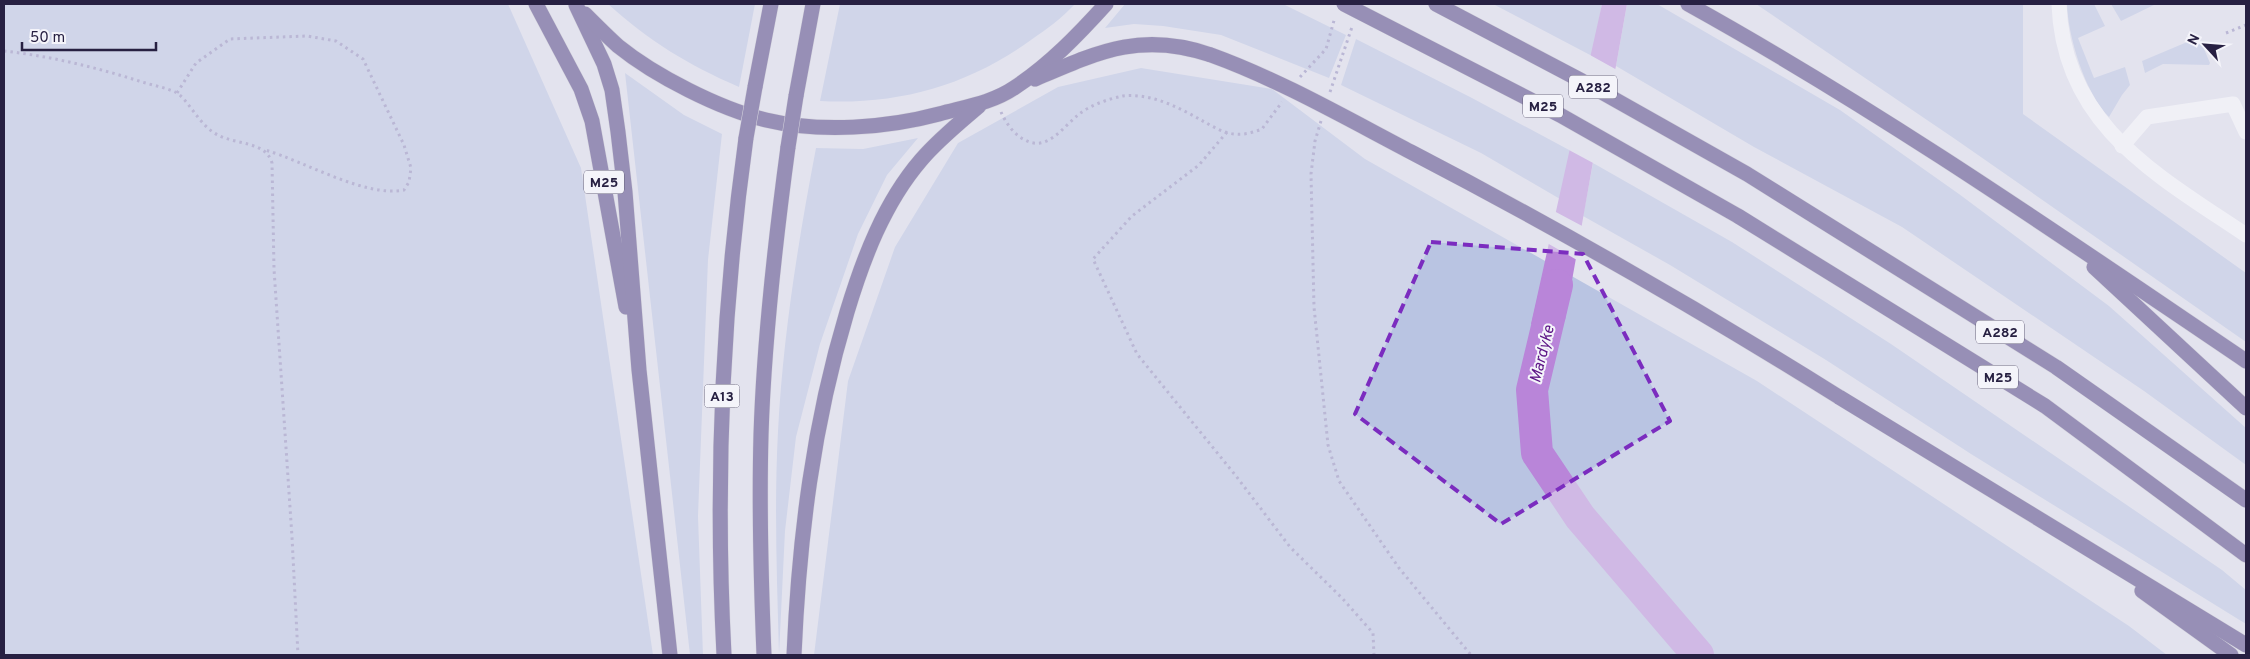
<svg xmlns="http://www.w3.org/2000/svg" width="2250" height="659" font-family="Overpass,sans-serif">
	<rect width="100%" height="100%" fill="#e3e3ee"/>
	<g fill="#b9c4e2">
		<path d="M 4,4 L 508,4 L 581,168 L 653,655 L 4,655 Z"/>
		<path d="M 608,4 L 755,4 L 739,87 C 688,65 649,41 608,4 Z"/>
		<path d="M 840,4 L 1075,4 C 1062,18 1047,29 1031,40 C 967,86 898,105 820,101 Z"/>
		<path d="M 1125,4 L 1283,4 L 1346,35 L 1329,78 L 1221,35 L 1163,26 L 1134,24 L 1105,28 Z"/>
		<path d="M 1493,4 L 1602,4 L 1592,56 Z"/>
		<path d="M 1627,4 L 1657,4 L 1840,110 L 1959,194 L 2109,306 L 2246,428 L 2246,465 L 2144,391 L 1902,227 L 1754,147 L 1616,66 Z"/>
		<path d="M 1756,4 L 2023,4 L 2023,114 L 2246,273 L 2246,342 L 1955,139 Z"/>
		<path d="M 2067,4 L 2094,4 L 2105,26 L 2078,38 L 2094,78 L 2125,67 L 2130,85 L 2122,95 L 2109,117 C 2085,93 2068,37 2067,4 Z"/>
		<path d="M 2111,4 L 2156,4 L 2121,21 Z"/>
		<path d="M 2199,37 L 2210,63 L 2209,65 L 2163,64 L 2145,73 L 2142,61 Z"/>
		<path d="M 1356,39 L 1472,98 L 1571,151 L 1560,199 L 1481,153 L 1341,85 Z"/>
		<path d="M 1141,68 L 1272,89 L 1365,159 L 1757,381 L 2129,626 L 2167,655 L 814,655 L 848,381 L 895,247 L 958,143 L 1058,87 Z"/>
		<path d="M 625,73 L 684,115 L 722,134 L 708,260 L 698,516 L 703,655 L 690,655 Z"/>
		<path d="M 918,138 L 887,175 L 858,234 L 820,344 L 796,437 L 785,531 L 779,655 C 777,581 774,506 778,431 C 783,336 798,242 816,148 L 863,149 Z"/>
		<path d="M 1593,163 L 1732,242 L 1891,344 L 2222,570 L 2246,590 L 2246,624 L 1971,454 L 1826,360 L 1670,265 L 1583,216 Z"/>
	</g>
	<path fill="#b985d9" d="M 1602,4 L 1627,4 L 1616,66 L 1593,162 L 1565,320 L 1558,332 L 1531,324 Z"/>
	<g fill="#e3e3ee">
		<path d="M 1590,55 L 1617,70 L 1595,164 L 1569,150 Z"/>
		<path d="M 1554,211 L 1584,227 L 1577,260 L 1547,243 Z"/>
	</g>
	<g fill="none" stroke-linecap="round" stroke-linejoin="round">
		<path stroke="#b985d9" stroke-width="32" d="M 1557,285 L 1532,390 L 1537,453 L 1580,517 L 1698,655"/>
		<g stroke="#c3c1ca" stroke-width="16">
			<g id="highway">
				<path d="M 536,4 L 581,89 L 592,121 L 626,307"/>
				<path d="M 1436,4 L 1582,81 L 1747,174 L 2056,367 L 2246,500"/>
				<path d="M 1688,4 C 1881,111 2064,238 2246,361"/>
				<path d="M 576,5 L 604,64 L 612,90 L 618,132 L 625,192 L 639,370 L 670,655"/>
				<path d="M 585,14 C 596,25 607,36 618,46 C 655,76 720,109 766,120 C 820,133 887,128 939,114 C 964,107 992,103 1014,88 C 1049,65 1078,35 1106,4"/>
				<path d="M 1035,79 C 1098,52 1141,31 1211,55"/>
				<path d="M 755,87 L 771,4"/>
				<path d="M 796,96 L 813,4"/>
				<path d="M 1738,216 L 2045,406 L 2246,555"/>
				<path d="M 2094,267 L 2246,408"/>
				<path d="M 1839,397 L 2246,645"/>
				<path d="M 2142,591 L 2231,655"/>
				<path d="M 724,655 C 715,483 722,310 746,138"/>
				<path d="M 764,655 C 761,582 759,508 761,435 C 764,338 775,243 788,147"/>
				<path d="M 794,655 C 799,538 813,425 847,312 C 863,259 884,203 921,160 C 938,140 959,123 979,106"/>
			</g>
		</g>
		<g stroke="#8880b5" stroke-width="3" stroke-dasharray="2.5 4" stroke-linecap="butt">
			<path d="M 2226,33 L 2246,25"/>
			<path d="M 4,51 C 49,56 95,67 139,81 C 151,85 164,87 175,92 C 188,98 199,126 218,135 C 236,145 266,141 272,163 L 274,269 L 292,537 L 298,655"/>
			<path d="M 1300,77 L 1326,49 L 1335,17"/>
			<path d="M 1330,92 L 1352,27"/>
			<path d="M 177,93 L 196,63 L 230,39 L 307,36 L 336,41 L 363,59 L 404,145 L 411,168 L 409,182 L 404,190 C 366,198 304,161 265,150"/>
			<path d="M 1001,112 C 1006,123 1014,135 1025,140 C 1047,152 1062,128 1078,115 C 1090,105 1108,99 1123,96 C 1151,93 1178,107 1201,120 C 1212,126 1224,134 1236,134 C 1245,135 1254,132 1262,129 L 1282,102"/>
			<path d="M 1321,121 L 1315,141 L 1311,174 L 1314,307 L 1328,445 L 1339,481 L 1399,568 L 1471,655"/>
			<path d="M 1227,132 L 1199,165 L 1132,216 L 1093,259 L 1137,354 L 1236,476 L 1290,547 L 1342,598 L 1373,633 L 1374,655"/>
		</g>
		<g stroke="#fff" stroke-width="15">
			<path d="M 2059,4 C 2063,125 2157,175 2246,235"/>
			<path d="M 2122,146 L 2147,117 L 2233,104 L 2246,132"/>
		</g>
		<use href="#highway" stroke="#3b2971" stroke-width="15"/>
		<g stroke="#c3c1ca" stroke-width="16" stroke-linecap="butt">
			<g id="highway-bridge">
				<path d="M 1344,4 L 1560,115 L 1738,216"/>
				<path d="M 1211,55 C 1280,80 1346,118 1411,152 C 1557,228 1700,310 1839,397"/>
				<path d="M 746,138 L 755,87"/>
				<path d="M 788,147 L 796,96"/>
			</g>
		</g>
		<use href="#highway-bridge" stroke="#3b2971" stroke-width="15"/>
	</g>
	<path d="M0 0H2250V659H0ZM 1431,242 L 1583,254 L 1670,421 L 1501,524 L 1355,414 Z" fill="#e3e3ee" fill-opacity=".55" fill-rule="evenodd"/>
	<path fill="none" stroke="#7b2cbf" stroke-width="4" stroke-dasharray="10 6" stroke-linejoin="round" d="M 1431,242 L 1583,254 L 1670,421 L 1501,524 L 1355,414 Z"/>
	<g text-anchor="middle" stroke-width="4" stroke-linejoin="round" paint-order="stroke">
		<g fill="#f4f4fa" stroke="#646079" stroke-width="1">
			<rect x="1569" y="75.5" width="48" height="23" rx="4"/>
			<rect x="1523" y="94.5" width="40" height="23" rx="4"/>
			<rect x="584" y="170.5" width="40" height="23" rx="4"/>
			<rect x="1976" y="320.5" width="48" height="23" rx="4"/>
			<rect x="1978" y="365.5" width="40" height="23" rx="4"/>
			<rect x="704.5" y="384.5" width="35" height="23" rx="4"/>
		</g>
		<g font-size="14" font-weight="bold" fill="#272042">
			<text x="1593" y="92">A282</text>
			<text x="1543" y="111">M25</text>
			<text x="604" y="187">M25</text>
			<text x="2000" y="337">A282</text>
			<text x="1998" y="382">M25</text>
			<text x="722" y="401">A13</text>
		</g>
		<g font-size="16" font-style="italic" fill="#5b1385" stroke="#f4f4fa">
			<text transform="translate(1541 354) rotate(-76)" y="6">Mardyke</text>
		</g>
	</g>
	<rect width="2250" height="659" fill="none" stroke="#272042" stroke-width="10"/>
	<g transform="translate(2205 45) rotate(296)" stroke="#f4f4fa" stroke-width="4" paint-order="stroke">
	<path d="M0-4L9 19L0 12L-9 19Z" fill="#272042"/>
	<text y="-8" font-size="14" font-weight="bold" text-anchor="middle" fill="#272042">N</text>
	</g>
	<path d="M22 42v8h134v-8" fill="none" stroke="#272042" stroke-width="2.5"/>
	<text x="30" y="42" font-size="15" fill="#272042" stroke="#f4f4fa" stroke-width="4" paint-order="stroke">50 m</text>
</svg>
